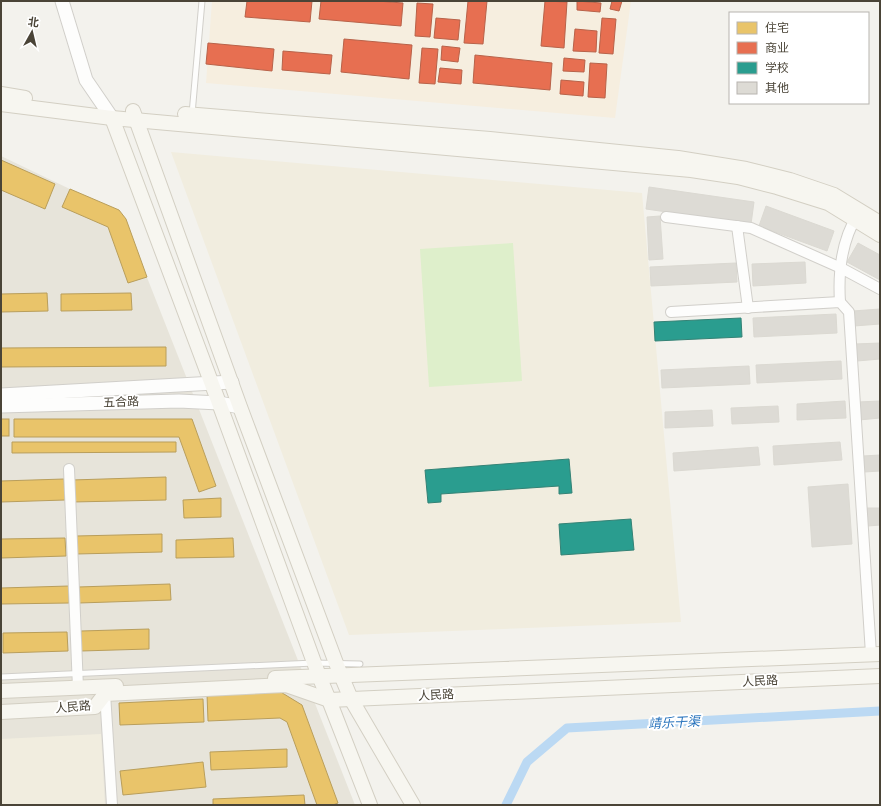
<svg xmlns="http://www.w3.org/2000/svg" width="881" height="806" font-family="Ubuntu,'Noto Sans SC',sans-serif">
	<rect width="100%" height="100%" fill="#f3f2ed"/>
	<path fill="#e7e4da" d="M 1,156 L 122,214 L 355,805 L 1,805 Z"/>
	<path fill="#f6eedf" d="M 212,1 L 631,1 L 615,118 L 206,83 Z"/>
	<g fill="#f1eddf">
		<path d="M 171,152 L 642,193 L 681,622 L 349,635 Z"/>
		<path d="M 101,734 L 105,805 L 1,805 L 1,739 Z"/>
	</g>
	<path fill="#deefcb" d="M 513,243 L 522,381 L 429,387 L 420,249 Z"/>
	<g fill="#e9c46a" stroke="#b99e5b">
		<path d="M 1,160 L 55,184 L 45,209 L 1,190 Z"/>
		<path d="M 70,189 L 119,210 L 126,219 L 147,277 L 128,283 L 108,227 L 62,207 Z"/>
		<path d="M 47,293 L 48,311 L 1,312 L 1,294 Z"/>
		<path d="M 131,293 L 132,310 L 61,311 L 61,294 Z"/>
		<path d="M 166,347 L 166,366 L 1,367 L 1,348 Z"/>
		<rect x="1" y="419" width="8" height="17"/>
		<path d="M 14,419 L 192,419 L 216,486 L 199,492 L 179,437 L 14,437 Z"/>
		<path d="M 12,442 L 176,442 L 176,452 L 12,453 Z"/>
		<path d="M 166,477 L 166,500 L 72,502 L 72,480 Z"/>
		<path d="M 64,479 L 65,500 L 1,502 L 1,481 Z"/>
		<path d="M 221,498 L 221,517 L 184,518 L 183,500 Z"/>
		<path d="M 162,534 L 162,552 L 76,554 L 76,536 Z"/>
		<path d="M 65,538 L 66,556 L 1,558 L 1,539 Z"/>
		<path d="M 233,538 L 234,557 L 176,558 L 176,540 Z"/>
		<path d="M 170,584 L 171,600 L 79,603 L 78,587 Z"/>
		<path d="M 69,586 L 69,603 L 1,604 L 1,588 Z"/>
		<path d="M 149,629 L 149,649 L 81,651 L 81,631 Z"/>
		<path d="M 67,632 L 68,651 L 3,653 L 3,633 Z"/>
		<path d="M 279,691 L 302,705 L 338,803 L 333,805 L 317,805 L 287,722 L 280,718 L 208,721 L 207,694 Z"/>
		<path d="M 203,699 L 204,722 L 120,725 L 119,703 Z"/>
		<path d="M 287,749 L 287,767 L 211,770 L 210,752 Z"/>
		<path d="M 203,762 L 206,787 L 123,795 L 120,771 Z"/>
		<path d="M 304,795 L 305,805 L 213,805 L 213,799 Z"/>
	</g>
	<g fill="#e76f51" stroke="#b86249">
		<path d="M 247,1 L 312,1 L 310,22 L 245,17 Z"/>
		<path d="M 321,1 L 377,1 L 403,3 L 401,26 L 319,19 Z"/>
		<path d="M 468,1 L 487,1 L 483,44 L 464,43 Z"/>
		<path d="M 545,1 L 567,2 L 564,48 L 541,46 Z"/>
		<path d="M 577,1 L 601,3 L 600,12 L 577,10 Z"/>
		<path d="M 612,1 L 622,1 L 619,11 L 610,9 Z"/>
		<path d="M 417,3 L 433,4 L 430,37 L 415,36 Z"/>
		<path d="M 436,18 L 460,20 L 458,40 L 434,38 Z"/>
		<path d="M 602,18 L 616,19 L 613,54 L 599,53 Z"/>
		<path d="M 575,29 L 597,31 L 596,52 L 573,51 Z"/>
		<path d="M 344,39 L 412,45 L 409,79 L 341,72 Z"/>
		<path d="M 208,43 L 274,49 L 272,71 L 206,64 Z"/>
		<path d="M 442,46 L 460,48 L 458,62 L 441,60 Z"/>
		<path d="M 422,48 L 438,49 L 435,84 L 419,83 Z"/>
		<path d="M 283,51 L 332,55 L 330,74 L 282,70 Z"/>
		<path d="M 475,55 L 552,63 L 550,90 L 473,83 Z"/>
		<path d="M 564,58 L 585,60 L 584,72 L 563,71 Z"/>
		<path d="M 590,63 L 607,64 L 605,98 L 588,97 Z"/>
		<path d="M 440,68 L 462,70 L 461,84 L 438,82 Z"/>
		<path d="M 561,80 L 584,82 L 583,96 L 560,94 Z"/>
	</g>
	<g fill="#2a9d8f" stroke="#348275">
		<path d="M 741,318 L 742,337 L 655,341 L 654,322 Z"/>
		<path d="M 569,459 L 572,493 L 559,494 L 559,486 L 441,494 L 441,502 L 428,503 L 425,470 Z"/>
		<path d="M 631,519 L 634,550 L 561,555 L 559,524 Z"/>
	</g>
	<g fill="none" stroke-linecap="round" stroke-linejoin="round">
		<path stroke="#bbd9f3" stroke-width="9" d="M 506,805 L 527,762 L 567,728 L 880,711"/>
	</g>
	<g fill="#dddbd5" stroke="#dbd9d2">
		<path d="M 649,187 L 754,202 L 751,224 L 646,209 Z"/>
		<path d="M 766,206 L 834,231 L 827,251 L 759,226 Z"/>
		<path d="M 660,216 L 663,259 L 649,260 L 647,217 Z"/>
		<path d="M 858,243 L 880,255 L 880,280 L 847,262 Z"/>
		<path d="M 805,262 L 806,283 L 753,286 L 752,264 Z"/>
		<path d="M 736,263 L 737,282 L 651,286 L 650,267 Z"/>
		<path d="M 880,309 L 880,324 L 854,326 L 853,311 Z"/>
		<path d="M 836,314 L 837,333 L 754,337 L 753,318 Z"/>
		<path d="M 880,343 L 880,359 L 857,361 L 855,344 Z"/>
		<path d="M 841,361 L 842,379 L 757,383 L 756,365 Z"/>
		<path d="M 749,366 L 750,384 L 662,388 L 661,370 Z"/>
		<path d="M 845,401 L 846,418 L 797,420 L 797,404 Z"/>
		<path d="M 880,401 L 880,418 L 859,420 L 858,402 Z"/>
		<path d="M 778,406 L 779,422 L 732,424 L 731,408 Z"/>
		<path d="M 712,410 L 713,426 L 665,428 L 665,412 Z"/>
		<path d="M 840,442 L 842,460 L 774,465 L 773,446 Z"/>
		<path d="M 758,447 L 760,465 L 674,471 L 673,453 Z"/>
		<path d="M 880,455 L 880,471 L 864,472 L 863,456 Z"/>
		<path d="M 848,484 L 852,544 L 812,547 L 808,487 Z"/>
		<path d="M 867,508 L 880,508 L 880,525 L 868,526 Z"/>
	</g>
	<g fill="none" stroke-linecap="round" stroke-linejoin="round">
		<g stroke="#d1cfca" stroke-width="7">
			<g id="service">
				<path d="M 192,114 L 202,1"/>
				<path d="M 1,677 L 314,663 L 360,664"/>
			</g>
		</g>
		<g stroke="#d1cfca" stroke-width="12">
			<g id="minor">
				<path d="M 666,217 L 751,228 L 841,268 L 880,289"/>
				<path d="M 737,226 L 748,308"/>
				<path d="M 840,302 C 838,271 841,241 858,214"/>
				<path d="M 671,312 L 840,302 L 849,312 L 871,654"/>
				<path d="M 69,469 L 78,688"/>
				<path d="M 105,693 L 112,805"/>
			</g>
		</g>
		<g stroke="#d1cfca" stroke-width="15">
			<g id="tertiary">
				<path d="M 62,1 L 86,80 L 112,118"/>
				<path d="M 1,395 L 232,382"/>
				<path d="M 1,406 L 179,401 L 219,403 L 240,407"/>
			</g>
		</g>
		<g stroke="#d3cfc3" stroke-width="16">
			<g id="secondary">
				<path d="M 1,94 L 25,98"/>
				<path d="M 1,104 L 112,118 L 691,170 L 738,177 L 777,187 L 828,203 L 880,235"/>
				<path d="M 133,111 L 240,407 L 336,663 L 351,699 L 413,805"/>
				<path d="M 185,114 L 490,139 L 678,158 L 746,169 L 790,180 L 834,195 L 880,223"/>
				<path d="M 112,118 L 219,403 L 319,676 L 329,700 L 370,805"/>
				<path d="M 275,678 L 880,654"/>
				<path d="M 1,691 L 116,686"/>
				<path d="M 1,712 L 95,707 L 105,694 L 286,685 L 329,700 L 880,676"/>
			</g>
		</g>
		<use href="#service" stroke="#fdfdfc" stroke-width="5"/>
		<use href="#minor" stroke="#fdfdfc" stroke-width="10"/>
		<use href="#tertiary" stroke="#fdfdfc" stroke-width="13"/>
		<use href="#secondary" stroke="#f7f6f0" stroke-width="14"/>
	</g>
	<g text-anchor="middle" stroke-width="4" stroke-linejoin="round" paint-order="stroke">
		<g font-size="12" fill="#4a4437" stroke="#fff">
			<text transform="translate(121 402) rotate(-2)" y="4">五合路</text>
			<text transform="translate(760 681) rotate(-3)" y="4">人民路</text>
			<text transform="translate(436 695) rotate(-3)" y="4">人民路</text>
			<text transform="translate(73 707) rotate(-5)" y="4">人民路</text>
		</g>
		<g font-size="13" font-style="italic" fill="#2974bd" stroke="#fff">
			<text transform="translate(674 722) rotate(-3)" y="5">靖乐干渠</text>
		</g>
	</g>
	<rect width="881" height="806" fill="none" stroke="#4a4437" stroke-width="4"/>
	<rect x="729" y="12" width="140" height="92" fill="#ffffff" stroke="#b7b4af"/>
	<rect x="737" y="22" width="20" height="12" fill="#e9c46a" stroke="#b7b4af"/>
	<text x="765" y="32" font-size="12" fill="#4a4437">住宅</text>
	<rect x="737" y="42" width="20" height="12" fill="#e76f51" stroke="#b7b4af"/>
	<text x="765" y="52" font-size="12" fill="#4a4437">商业</text>
	<rect x="737" y="62" width="20" height="12" fill="#2a9d8f" stroke="#b7b4af"/>
	<text x="765" y="72" font-size="12" fill="#4a4437">学校</text>
	<rect x="737" y="82" width="20" height="12" fill="#dddbd5" stroke="#b7b4af"/>
	<text x="765" y="92" font-size="12" fill="#4a4437">其他</text>
	<g transform="translate(32 32) rotate(8)" stroke="#ffffff" stroke-width="3" paint-order="stroke">
	<path d="M0-3L7 15L0 10L-7 15Z" fill="#4a4437"/>
	<text y="-6" font-size="11" font-weight="bold" text-anchor="middle" fill="#4a4437">北</text>
	</g>
</svg>
